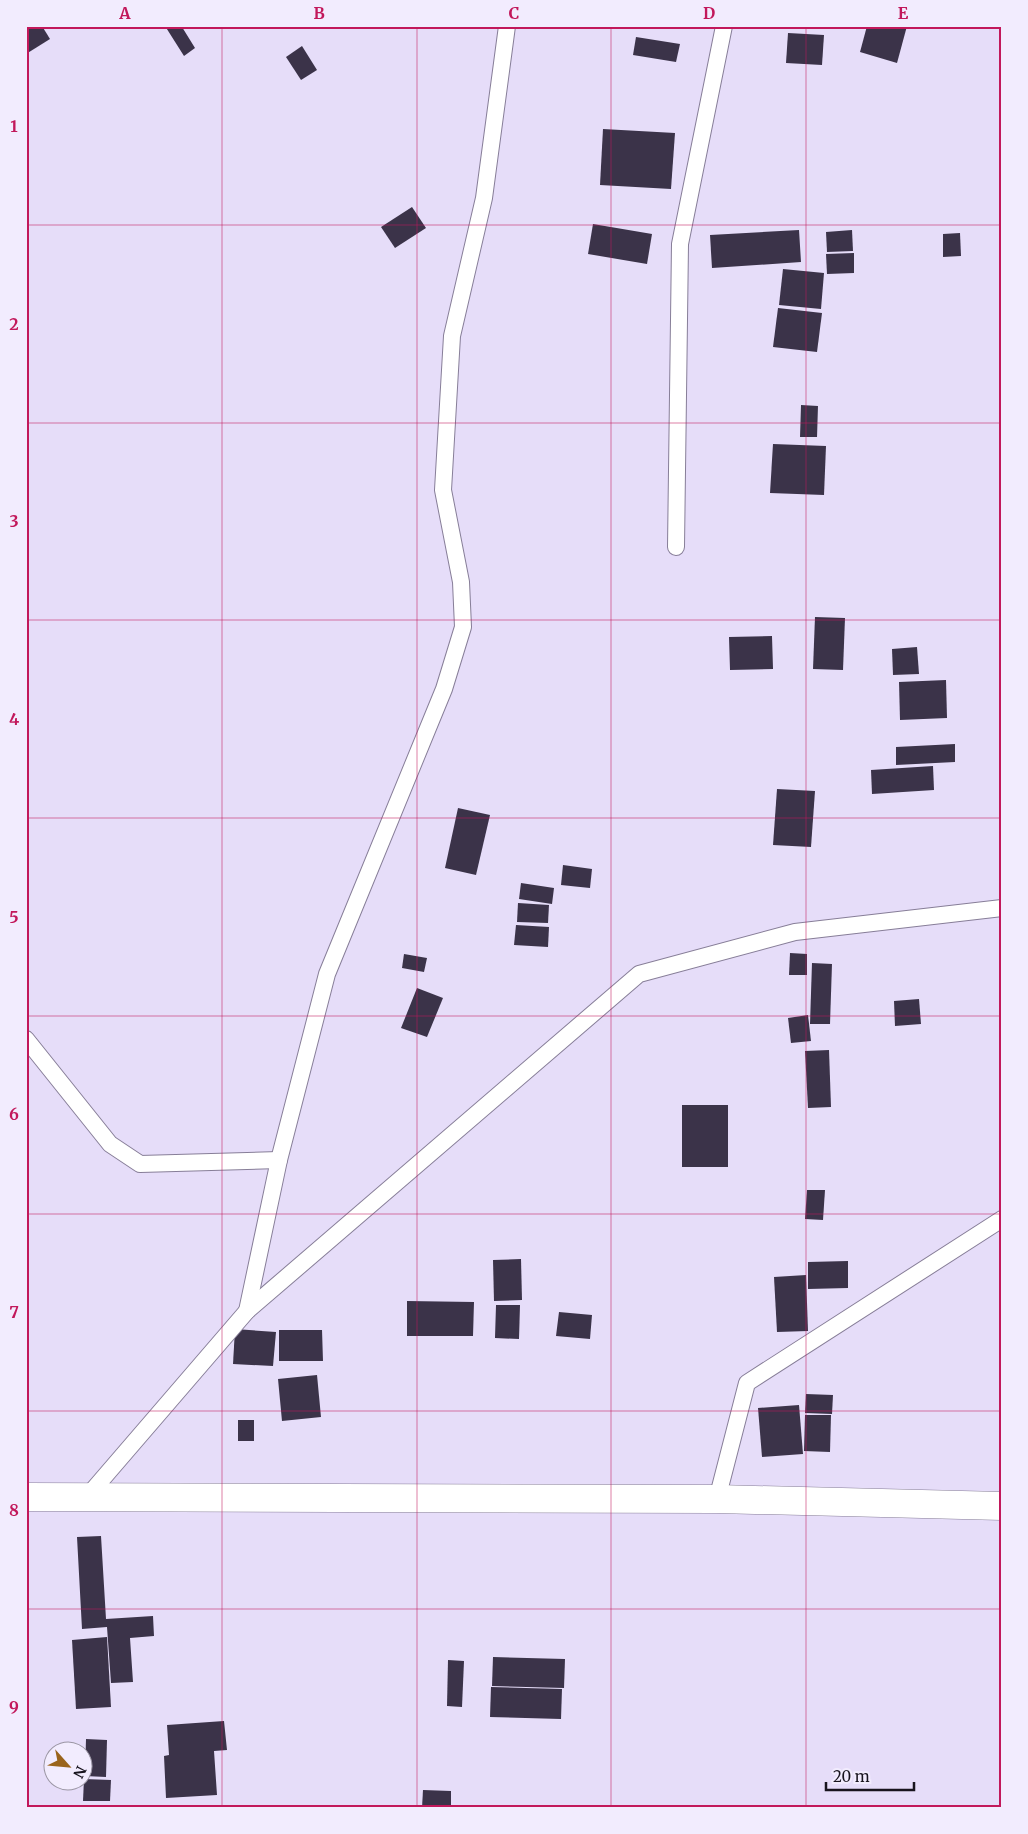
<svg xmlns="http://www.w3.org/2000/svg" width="1028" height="1834" font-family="Merriweather,serif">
	<rect width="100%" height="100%" fill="#e6ddf9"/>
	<g fill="#3b3349">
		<path d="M 26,26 L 42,26 L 50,39 L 26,54 Z"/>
		<path d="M 165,26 L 184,26 L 182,27 L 195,48 L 184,56 Z"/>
		<path d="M 867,26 L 907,26 L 897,63 L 860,52 Z"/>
		<path d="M 788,33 L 824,35 L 822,65 L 786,63 Z"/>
		<path d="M 636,37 L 680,44 L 676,62 L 633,55 Z"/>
		<path d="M 302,46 L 317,70 L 301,80 L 286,57 Z"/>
		<path d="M 603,129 L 675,133 L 671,189 L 600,185 Z"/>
		<path d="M 412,207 L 426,228 L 395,248 L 381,227 Z"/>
		<path d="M 593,224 L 652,234 L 647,264 L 588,254 Z"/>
		<path d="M 799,230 L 801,262 L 712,268 L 710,235 Z"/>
		<path d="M 852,230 L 853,251 L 827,252 L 826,232 Z"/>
		<path d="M 960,233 L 961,256 L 943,257 L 943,234 Z"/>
		<path d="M 854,253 L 854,273 L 827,274 L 826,254 Z"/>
		<path d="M 783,269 L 824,273 L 821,309 L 779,305 Z"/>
		<path d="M 778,308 L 822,313 L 817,352 L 773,347 Z"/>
		<path d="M 801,405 L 818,406 L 817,437 L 800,437 Z"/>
		<path d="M 773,444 L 826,446 L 824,495 L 770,493 Z"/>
		<path d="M 815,617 L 845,618 L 843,670 L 813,669 Z"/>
		<path d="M 772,636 L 773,669 L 730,670 L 729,637 Z"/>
		<path d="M 917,647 L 919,674 L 893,675 L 892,649 Z"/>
		<path d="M 946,680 L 947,718 L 900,720 L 899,682 Z"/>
		<path d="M 955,744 L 955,762 L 896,765 L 896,747 Z"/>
		<path d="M 933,766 L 934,790 L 872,794 L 871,770 Z"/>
		<path d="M 777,789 L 815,791 L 811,847 L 773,845 Z"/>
		<path d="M 458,808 L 490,815 L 476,875 L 445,868 Z"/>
		<path d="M 563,865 L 592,869 L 590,888 L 561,885 Z"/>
		<path d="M 521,883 L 554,888 L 552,904 L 519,899 Z"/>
		<path d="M 518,903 L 549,905 L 548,923 L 517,922 Z"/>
		<path d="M 516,925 L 549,927 L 548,947 L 514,945 Z"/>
		<path d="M 790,953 L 807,954 L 807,975 L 789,975 Z"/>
		<path d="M 404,954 L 427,958 L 424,972 L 402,968 Z"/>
		<path d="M 812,963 L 832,964 L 830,1024 L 810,1024 Z"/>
		<path d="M 417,988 L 443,998 L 427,1037 L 401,1028 Z"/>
		<path d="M 919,999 L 921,1024 L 895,1026 L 894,1001 Z"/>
		<path d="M 808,1015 L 811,1041 L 791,1043 L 788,1018 Z"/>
		<path d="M 829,1050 L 831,1107 L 808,1108 L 805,1051 Z"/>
		<rect x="682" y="1105" width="46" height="62"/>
		<path d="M 807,1190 L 825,1190 L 823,1220 L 805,1219 Z"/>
		<path d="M 521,1259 L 522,1300 L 494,1301 L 493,1260 Z"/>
		<path d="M 848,1261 L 848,1288 L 808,1289 L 808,1262 Z"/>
		<path d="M 806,1275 L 808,1331 L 777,1332 L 774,1277 Z"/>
		<path d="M 407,1301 L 474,1302 L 473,1336 L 407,1336 Z"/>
		<path d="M 496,1305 L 520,1305 L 519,1339 L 495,1338 Z"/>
		<path d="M 559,1312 L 592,1315 L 590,1339 L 556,1336 Z"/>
		<path d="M 235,1329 L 276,1332 L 273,1366 L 233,1364 Z"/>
		<path d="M 279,1330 L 322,1330 L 323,1361 L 279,1361 Z"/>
		<path d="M 317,1375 L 321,1417 L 282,1421 L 278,1379 Z"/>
		<path d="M 806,1394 L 833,1395 L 832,1414 L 805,1413 Z"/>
		<path d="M 799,1405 L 803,1454 L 762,1457 L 758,1408 Z"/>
		<path d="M 805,1415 L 831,1415 L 830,1452 L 804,1451 Z"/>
		<rect x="238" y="1420" width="16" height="21"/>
		<path d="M 101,1536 L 106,1619 L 153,1616 L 154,1636 L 130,1638 L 133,1682 L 111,1683 L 107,1627 L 82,1629 L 77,1537 Z"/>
		<path d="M 107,1637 L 111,1707 L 76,1709 L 72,1640 Z"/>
		<path d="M 493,1657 L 565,1659 L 564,1688 L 492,1686 Z"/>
		<path d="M 448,1660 L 464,1661 L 462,1707 L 447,1706 Z"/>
		<path d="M 491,1687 L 562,1689 L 561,1719 L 490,1717 Z"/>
		<path d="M 224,1721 L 227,1750 L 214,1751 L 217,1795 L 166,1798 L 164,1756 L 169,1755 L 167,1725 Z"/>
		<path d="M 86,1739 L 107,1740 L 106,1777 L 85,1776 Z"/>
		<path d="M 84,1779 L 111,1780 L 110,1801 L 83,1801 Z"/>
		<path d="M 423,1790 L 451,1791 L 451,1808 L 422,1808 Z"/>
	</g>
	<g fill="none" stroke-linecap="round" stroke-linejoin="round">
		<g stroke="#877e98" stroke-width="18">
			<g id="service">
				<path d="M 676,547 L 680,244 L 724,26"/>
				<path d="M 26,1039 L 110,1144 L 140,1164 L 279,1160"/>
				<path d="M 247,1311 L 279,1160 L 327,974 L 444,689 L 463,627 L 461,582 L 443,490 L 452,336 L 484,198 L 507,26"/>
				<path d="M 86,1498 L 247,1311 L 639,974 L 795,932 L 1002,908"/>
				<path d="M 717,1499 L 747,1383 L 1002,1219"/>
			</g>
		</g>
		<g stroke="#877e98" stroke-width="29">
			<path id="minor" d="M 26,1497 L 717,1499 L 1002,1506"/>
		</g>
		<use href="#service" stroke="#fff" stroke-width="16"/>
		<use href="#minor" stroke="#fff" stroke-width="28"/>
	</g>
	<path fill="none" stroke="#c2185b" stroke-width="1" stroke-opacity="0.55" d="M 222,26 L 222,1808M 417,26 L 417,1808M 611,26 L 611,1808M 806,26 L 806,1808M 26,225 L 1002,225M 26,423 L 1002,423M 26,620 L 1002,620M 26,818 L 1002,818M 26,1016 L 1002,1016M 26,1214 L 1002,1214M 26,1411 L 1002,1411M 26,1609 L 1002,1609"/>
	<rect width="1028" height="1834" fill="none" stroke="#f2ecfe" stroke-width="55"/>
	<g transform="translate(68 1766) rotate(117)"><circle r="24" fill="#f2ecfe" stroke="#9b96a4"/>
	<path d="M0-4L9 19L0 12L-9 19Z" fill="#9a641c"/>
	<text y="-8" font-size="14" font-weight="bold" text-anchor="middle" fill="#18141e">N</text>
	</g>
	<path d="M826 1782v8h88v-8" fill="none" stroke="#18141e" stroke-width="2.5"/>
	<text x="833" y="1782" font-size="15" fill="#18141e" stroke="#f2ecfe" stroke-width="4" paint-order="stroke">20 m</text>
	<rect x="28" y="28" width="972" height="1778" fill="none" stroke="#c2185b" stroke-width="2"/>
	<g font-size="16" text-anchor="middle" font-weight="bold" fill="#c2185b">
		<text x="125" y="19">A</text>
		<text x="319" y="19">B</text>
		<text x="514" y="19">C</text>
		<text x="709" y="19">D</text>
		<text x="903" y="19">E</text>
		<text x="14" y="132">1</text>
		<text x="14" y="330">2</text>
		<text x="14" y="527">3</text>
		<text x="14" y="725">4</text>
		<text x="14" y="923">5</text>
		<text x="14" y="1120">6</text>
		<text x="14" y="1318">7</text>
		<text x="14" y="1516">8</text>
		<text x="14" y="1713">9</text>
	</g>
</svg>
